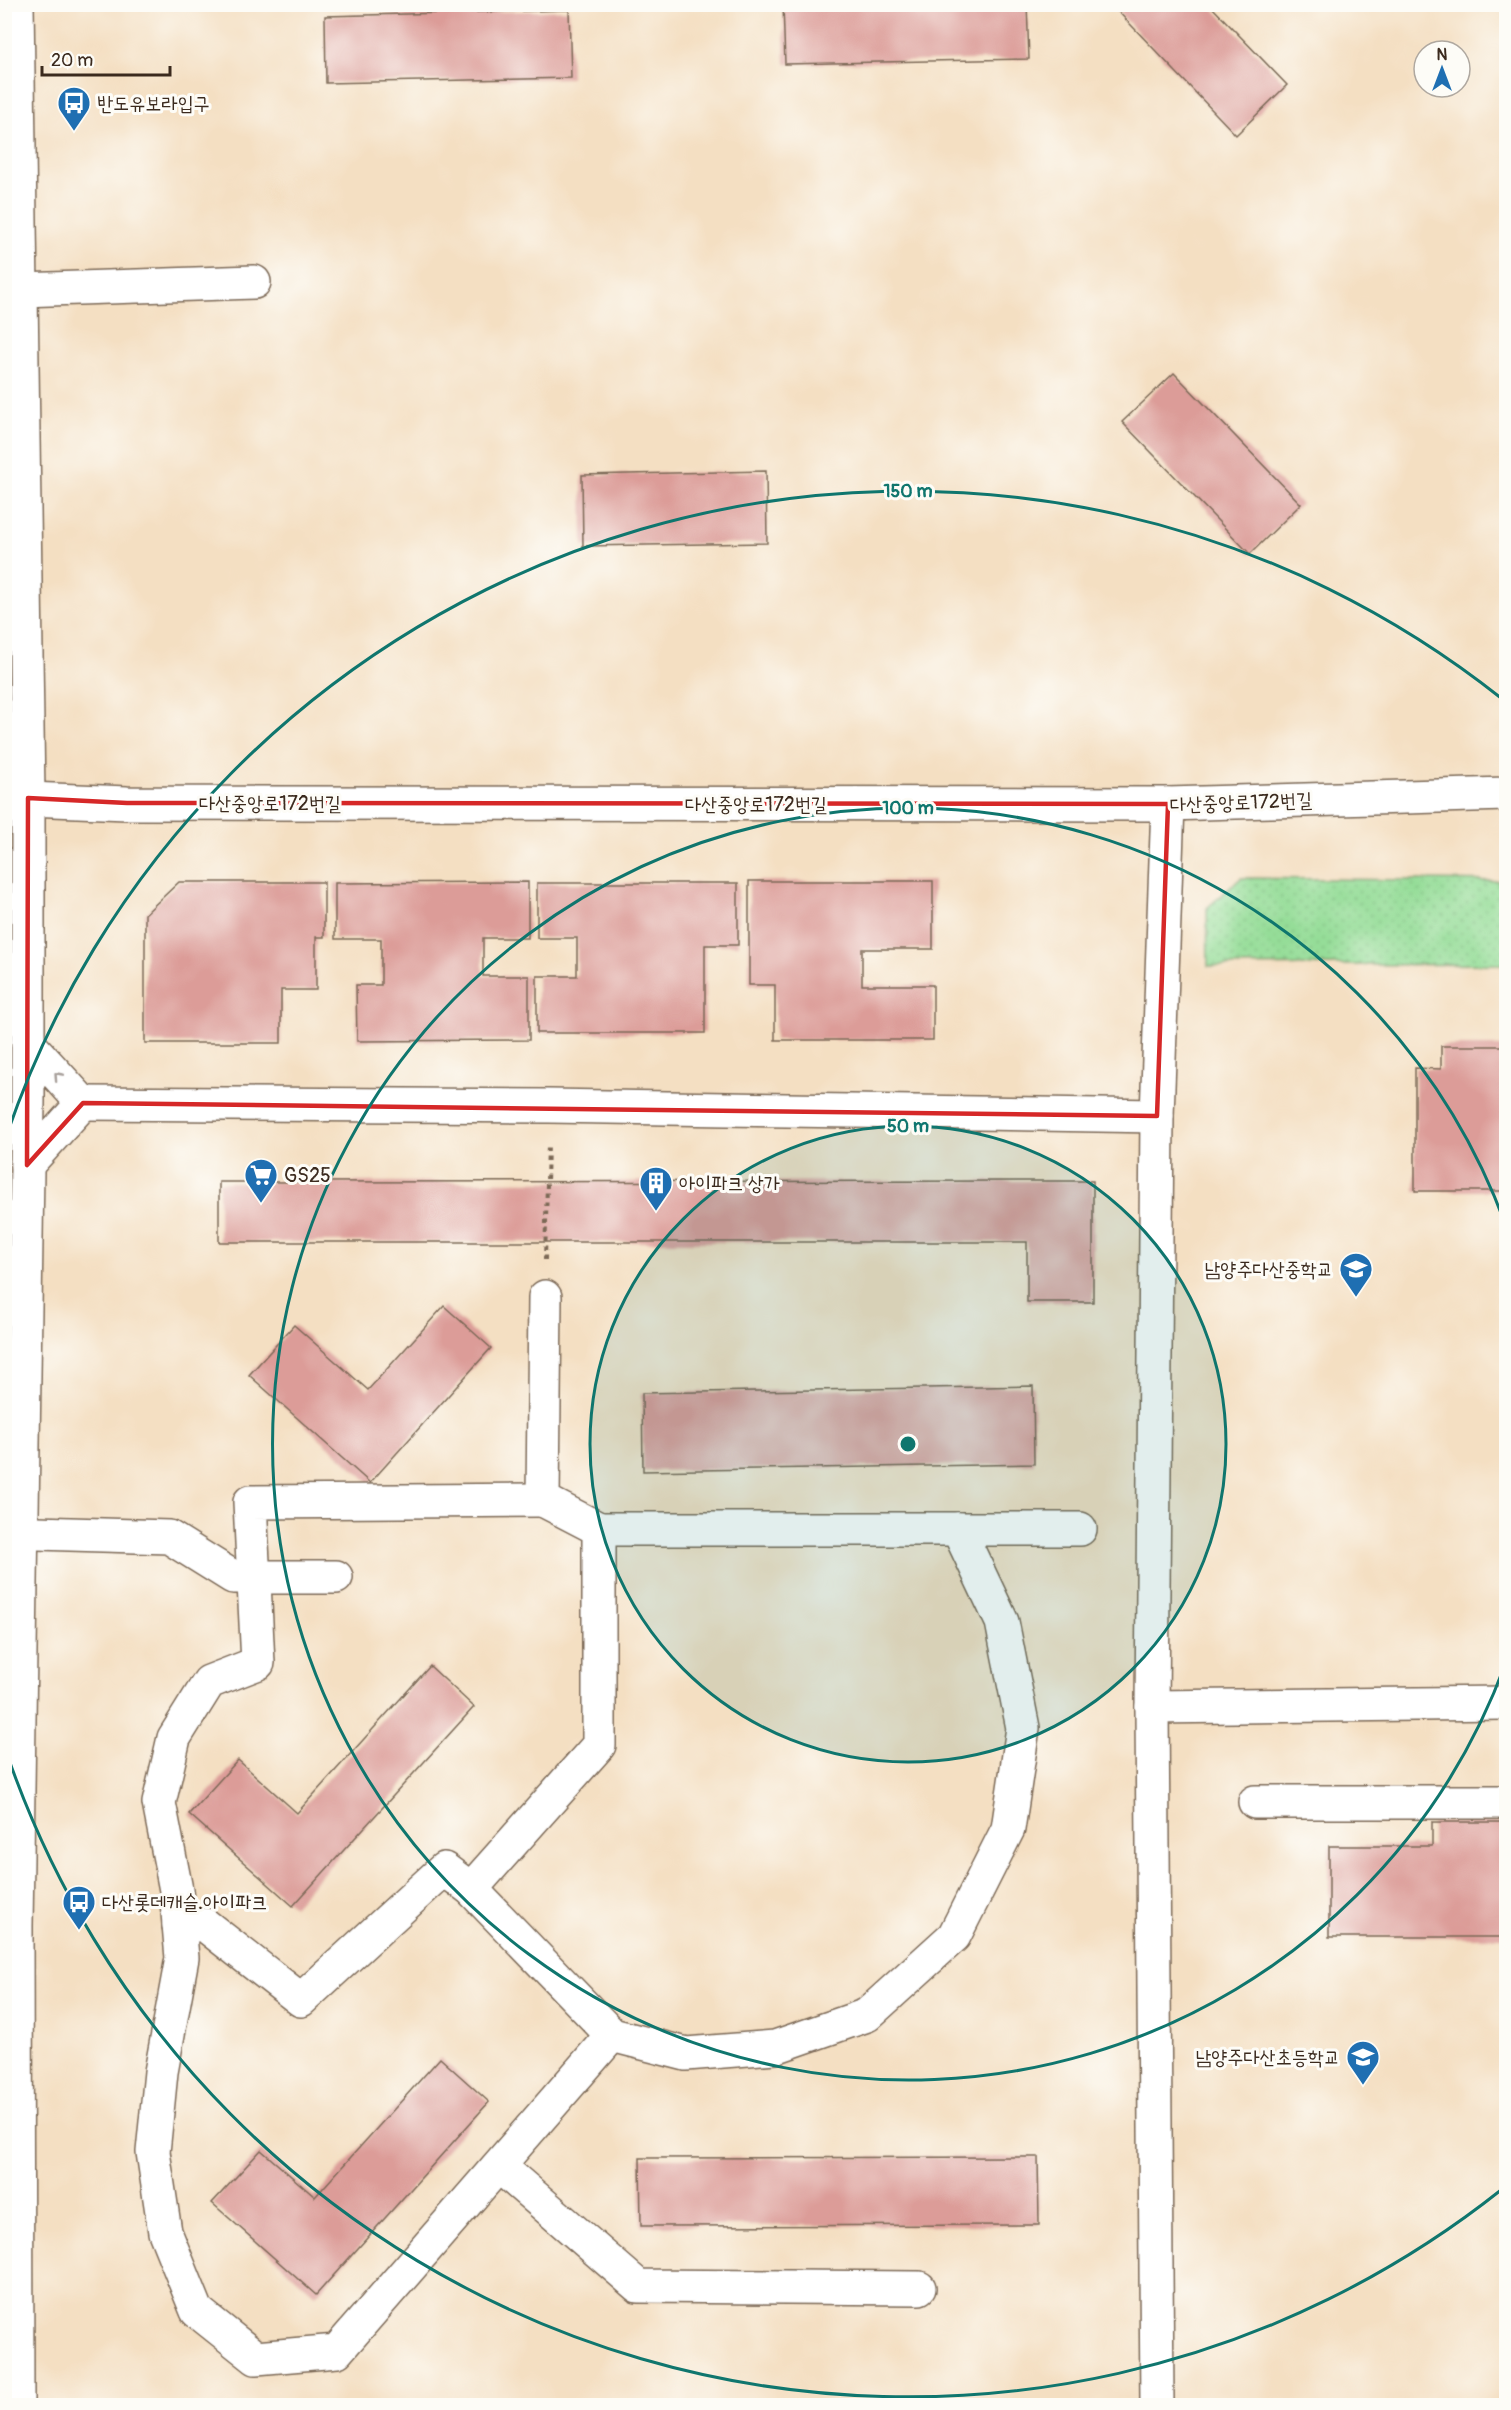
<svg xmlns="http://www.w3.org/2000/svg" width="1511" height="2410" font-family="Pangolin,'Poor Story',sans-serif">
	<defs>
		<pattern id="grass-dots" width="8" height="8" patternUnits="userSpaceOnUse" patternTransform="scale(1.5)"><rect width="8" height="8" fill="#95dd98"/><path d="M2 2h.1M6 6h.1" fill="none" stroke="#81be83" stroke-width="1.8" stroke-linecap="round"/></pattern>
	</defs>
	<rect width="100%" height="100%" fill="#fdfcf7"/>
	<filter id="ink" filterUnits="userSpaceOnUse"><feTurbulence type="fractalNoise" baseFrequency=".0167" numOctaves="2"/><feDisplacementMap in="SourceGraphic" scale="12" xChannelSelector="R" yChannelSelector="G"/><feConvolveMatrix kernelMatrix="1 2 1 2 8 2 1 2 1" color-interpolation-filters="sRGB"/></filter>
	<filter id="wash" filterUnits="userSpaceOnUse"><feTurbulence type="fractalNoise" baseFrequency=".008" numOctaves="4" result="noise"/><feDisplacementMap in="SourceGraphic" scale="24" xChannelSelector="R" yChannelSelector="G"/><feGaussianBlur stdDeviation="1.35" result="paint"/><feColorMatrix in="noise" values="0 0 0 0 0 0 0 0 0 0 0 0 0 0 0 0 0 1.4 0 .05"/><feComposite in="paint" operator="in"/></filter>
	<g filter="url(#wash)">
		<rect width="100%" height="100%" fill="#f4dfc2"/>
		<path fill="url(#grass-dots)" stroke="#68845b" stroke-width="1.5" d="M 1241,878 L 1506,881 L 1506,964 L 1208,966 L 1207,908 Z"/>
		<g id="blocks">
			<g fill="#dc9c98">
				<path d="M 783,4 L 1027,4 L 1029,59 L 785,64 Z"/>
				<path d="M 1111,4 L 1209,4 L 1287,85 L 1236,135 Z"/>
				<path d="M 569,10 L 571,78 L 326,83 L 325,16 Z"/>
				<path d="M 1174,373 L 1301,504 L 1250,554 L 1122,422 Z"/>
				<path d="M 766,471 L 767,543 L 583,546 L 582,475 Z"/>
				<path d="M 749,881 L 933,881 L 933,949 L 862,949 L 862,985 L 933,985 L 933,1040 L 775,1040 L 775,985 L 749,985 Z"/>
				<path d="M 179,882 L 324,882 L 324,937 L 316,937 L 316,990 L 281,990 L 281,1043 L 145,1043 L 145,914 Z"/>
				<path d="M 528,882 L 528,938 L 483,938 L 483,976 L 529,976 L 529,1040 L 357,1041 L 356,985 L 381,985 L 381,939 L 335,939 L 335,883 Z"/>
				<path d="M 537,883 L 738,883 L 738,945 L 705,945 L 705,1033 L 537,1033 L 537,976 L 577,976 L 577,938 L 537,938 Z"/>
				<path d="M 1441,1046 L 1506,1046 L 1506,1191 L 1415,1191 L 1415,1068 L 1441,1069 Z"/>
				<path d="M 1093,1181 L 1093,1302 L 1027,1302 L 1027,1242 L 219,1242 L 219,1182 Z"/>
				<path d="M 444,1306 L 491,1348 L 370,1483 L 249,1375 L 294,1325 L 368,1390 Z"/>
				<path d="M 1033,1386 L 1034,1464 L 643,1471 L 642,1393 Z"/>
				<path d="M 430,1666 L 474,1707 L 293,1906 L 189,1814 L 238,1760 L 297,1813 Z"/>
				<path d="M 1432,1822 L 1506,1822 L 1506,1937 L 1329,1937 L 1329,1846 L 1432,1846 Z"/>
				<path d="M 440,2058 L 489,2102 L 316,2295 L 212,2203 L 261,2150 L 315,2197 Z"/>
				<path d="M 1038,2157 L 1039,2225 L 641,2226 L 640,2158 Z"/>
			</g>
		</g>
	</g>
	<g filter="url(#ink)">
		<use href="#blocks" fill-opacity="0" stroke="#7c6957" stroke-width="1.5"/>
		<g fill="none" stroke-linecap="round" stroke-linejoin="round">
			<g stroke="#7c6957" stroke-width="36">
				<g id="minor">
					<path d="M 21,290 L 254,282"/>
					<path d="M 4,798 L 127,803 L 1168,804 L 1506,794"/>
					<path d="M 83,1103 L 549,1106 L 1157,1116"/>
					<path d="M 27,1165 L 83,1103 L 28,1043"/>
					<path d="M 543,1500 L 250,1502 L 258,1663 L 209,1682 L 174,1738 L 159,1803 L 176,1890 L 182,1958 L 161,2072 L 153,2152 L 165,2232 L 197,2311 L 256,2358 L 337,2351 L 612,2035"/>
					<path d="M 599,1529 L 1080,1529"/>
					<path d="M 4,1532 L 169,1537 L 233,1577 L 336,1577"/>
					<path d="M 1152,1707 L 1506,1703"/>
					<path d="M 1255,1802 L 1506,1802"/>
					<path d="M 471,1889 L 599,1745 L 599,1529 L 543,1500 L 545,1297"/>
					<path d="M 179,1925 L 205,1925 L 301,2000 L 444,1869 L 471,1889 L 612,2035 L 686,2054 L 775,2047 L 867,2015 L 954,1936 L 1008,1829 L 1023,1728 L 1002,1622 L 958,1529"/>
					<path d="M 499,2166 L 638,2286 L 919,2288"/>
					<path d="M 17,2406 L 16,1926 L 28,1101 L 28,798 L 17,4"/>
					<path d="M 1157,2406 L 1152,1707 L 1157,1116 L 1168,804"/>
				</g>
			</g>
			<path stroke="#7c6957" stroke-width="4" stroke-dasharray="4.5 4.5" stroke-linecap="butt" d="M 545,1260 L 548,1144"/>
			<use href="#minor" stroke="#fff" stroke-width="33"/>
		</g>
		<defs><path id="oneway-chevron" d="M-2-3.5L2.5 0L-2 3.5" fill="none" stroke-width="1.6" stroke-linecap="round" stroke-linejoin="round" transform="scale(1.5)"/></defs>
		<use stroke="#a79f9a" href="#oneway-chevron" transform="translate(58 1076) rotate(-132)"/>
	</g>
	<path fill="none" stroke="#d62828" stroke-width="4.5" stroke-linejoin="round" d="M 28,798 L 127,803 L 1168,804 L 1157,1116 L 83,1103 L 27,1165 Z"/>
	<circle cx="908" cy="1444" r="318" fill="#0f766e" fill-opacity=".12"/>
	<g fill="none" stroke="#0f766e" stroke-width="3">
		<circle cx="908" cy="1444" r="318"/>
		<path d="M1506 1662A636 636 0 1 1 1506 1226"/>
		<path d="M1501 2190A953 953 0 0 1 7 1754M7 1134A953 953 0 0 1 1501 698"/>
	</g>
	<defs>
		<g id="bus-pin" transform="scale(1.725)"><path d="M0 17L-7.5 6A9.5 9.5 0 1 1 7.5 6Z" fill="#1f6fb2" stroke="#fdfcf7"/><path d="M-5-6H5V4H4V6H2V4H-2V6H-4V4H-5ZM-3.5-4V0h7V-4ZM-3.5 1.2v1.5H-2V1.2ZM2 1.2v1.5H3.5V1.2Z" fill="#fff"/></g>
		<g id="supermarket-pin" transform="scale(1.725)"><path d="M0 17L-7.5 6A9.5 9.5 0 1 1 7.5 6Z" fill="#1f6fb2" stroke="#fdfcf7"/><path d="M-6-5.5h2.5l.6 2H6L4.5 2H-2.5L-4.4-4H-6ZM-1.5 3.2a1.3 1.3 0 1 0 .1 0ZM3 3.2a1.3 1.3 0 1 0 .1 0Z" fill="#fff"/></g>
		<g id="building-pin" transform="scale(1.725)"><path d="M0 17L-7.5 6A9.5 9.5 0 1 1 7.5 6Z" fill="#1f6fb2" stroke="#fdfcf7"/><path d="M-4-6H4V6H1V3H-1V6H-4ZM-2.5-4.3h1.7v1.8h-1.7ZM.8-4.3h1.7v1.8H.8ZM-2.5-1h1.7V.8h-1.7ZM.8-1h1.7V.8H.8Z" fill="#fff"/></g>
		<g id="school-pin" transform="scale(1.725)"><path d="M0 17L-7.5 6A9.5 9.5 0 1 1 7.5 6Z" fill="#1f6fb2" stroke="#fdfcf7"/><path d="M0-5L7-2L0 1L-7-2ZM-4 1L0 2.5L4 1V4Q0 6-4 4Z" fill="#fff"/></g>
	</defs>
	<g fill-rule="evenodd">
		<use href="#bus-pin" x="74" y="103"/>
		<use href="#supermarket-pin" x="261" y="1175"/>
		<use href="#building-pin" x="656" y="1183"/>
		<use href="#school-pin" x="1356" y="1269"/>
		<use href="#bus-pin" x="79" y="1902"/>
		<use href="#school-pin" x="1363" y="2057"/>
	</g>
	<g text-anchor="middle" stroke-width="6" stroke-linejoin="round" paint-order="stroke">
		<g font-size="20" fill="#3b2a1e" stroke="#fdfcf7" text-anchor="start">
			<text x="97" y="110">반도유보라입구</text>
			<text x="284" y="1182">GS25</text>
			<text x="679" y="1190">아이파크 상가</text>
			<text x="1333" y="1276" text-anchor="end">남양주다산중학교</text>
			<text x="102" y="1909">다산롯데캐슬.아이파크</text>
			<text x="1340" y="2064" text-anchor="end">남양주다산초등학교</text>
		</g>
		<g font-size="20" fill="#3b2a1e" stroke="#fdfcf7">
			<text transform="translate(1241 802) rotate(-2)" y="7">다산중앙로172번길</text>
			<text x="270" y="810">다산중앙로172번길</text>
			<text x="756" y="811">다산중앙로172번길</text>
		</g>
	</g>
	<circle cx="908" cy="1444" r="9" fill="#0f766e" stroke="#fdfcf7" stroke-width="3"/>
	<g font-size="18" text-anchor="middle" font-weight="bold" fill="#0f766e" stroke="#fdfcf7" stroke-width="6" stroke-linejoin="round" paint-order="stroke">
		<text x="908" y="497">150 m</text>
		<text x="908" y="814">100 m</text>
		<text x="908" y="1132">50 m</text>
	</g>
	<rect width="1511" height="2410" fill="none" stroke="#fdfcf7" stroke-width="24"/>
	<g transform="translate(1442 69)"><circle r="28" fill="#fdfcf7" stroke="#afa8a0" stroke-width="1.5"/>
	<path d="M0-4.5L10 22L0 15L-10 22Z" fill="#1f6fb2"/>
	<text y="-9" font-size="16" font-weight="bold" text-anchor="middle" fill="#3b2a1e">N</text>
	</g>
	<path d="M42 66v9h128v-9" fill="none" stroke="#3b2a1e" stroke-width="3"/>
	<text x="51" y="66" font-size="18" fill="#3b2a1e" stroke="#fdfcf7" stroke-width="4.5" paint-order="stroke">20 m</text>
</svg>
